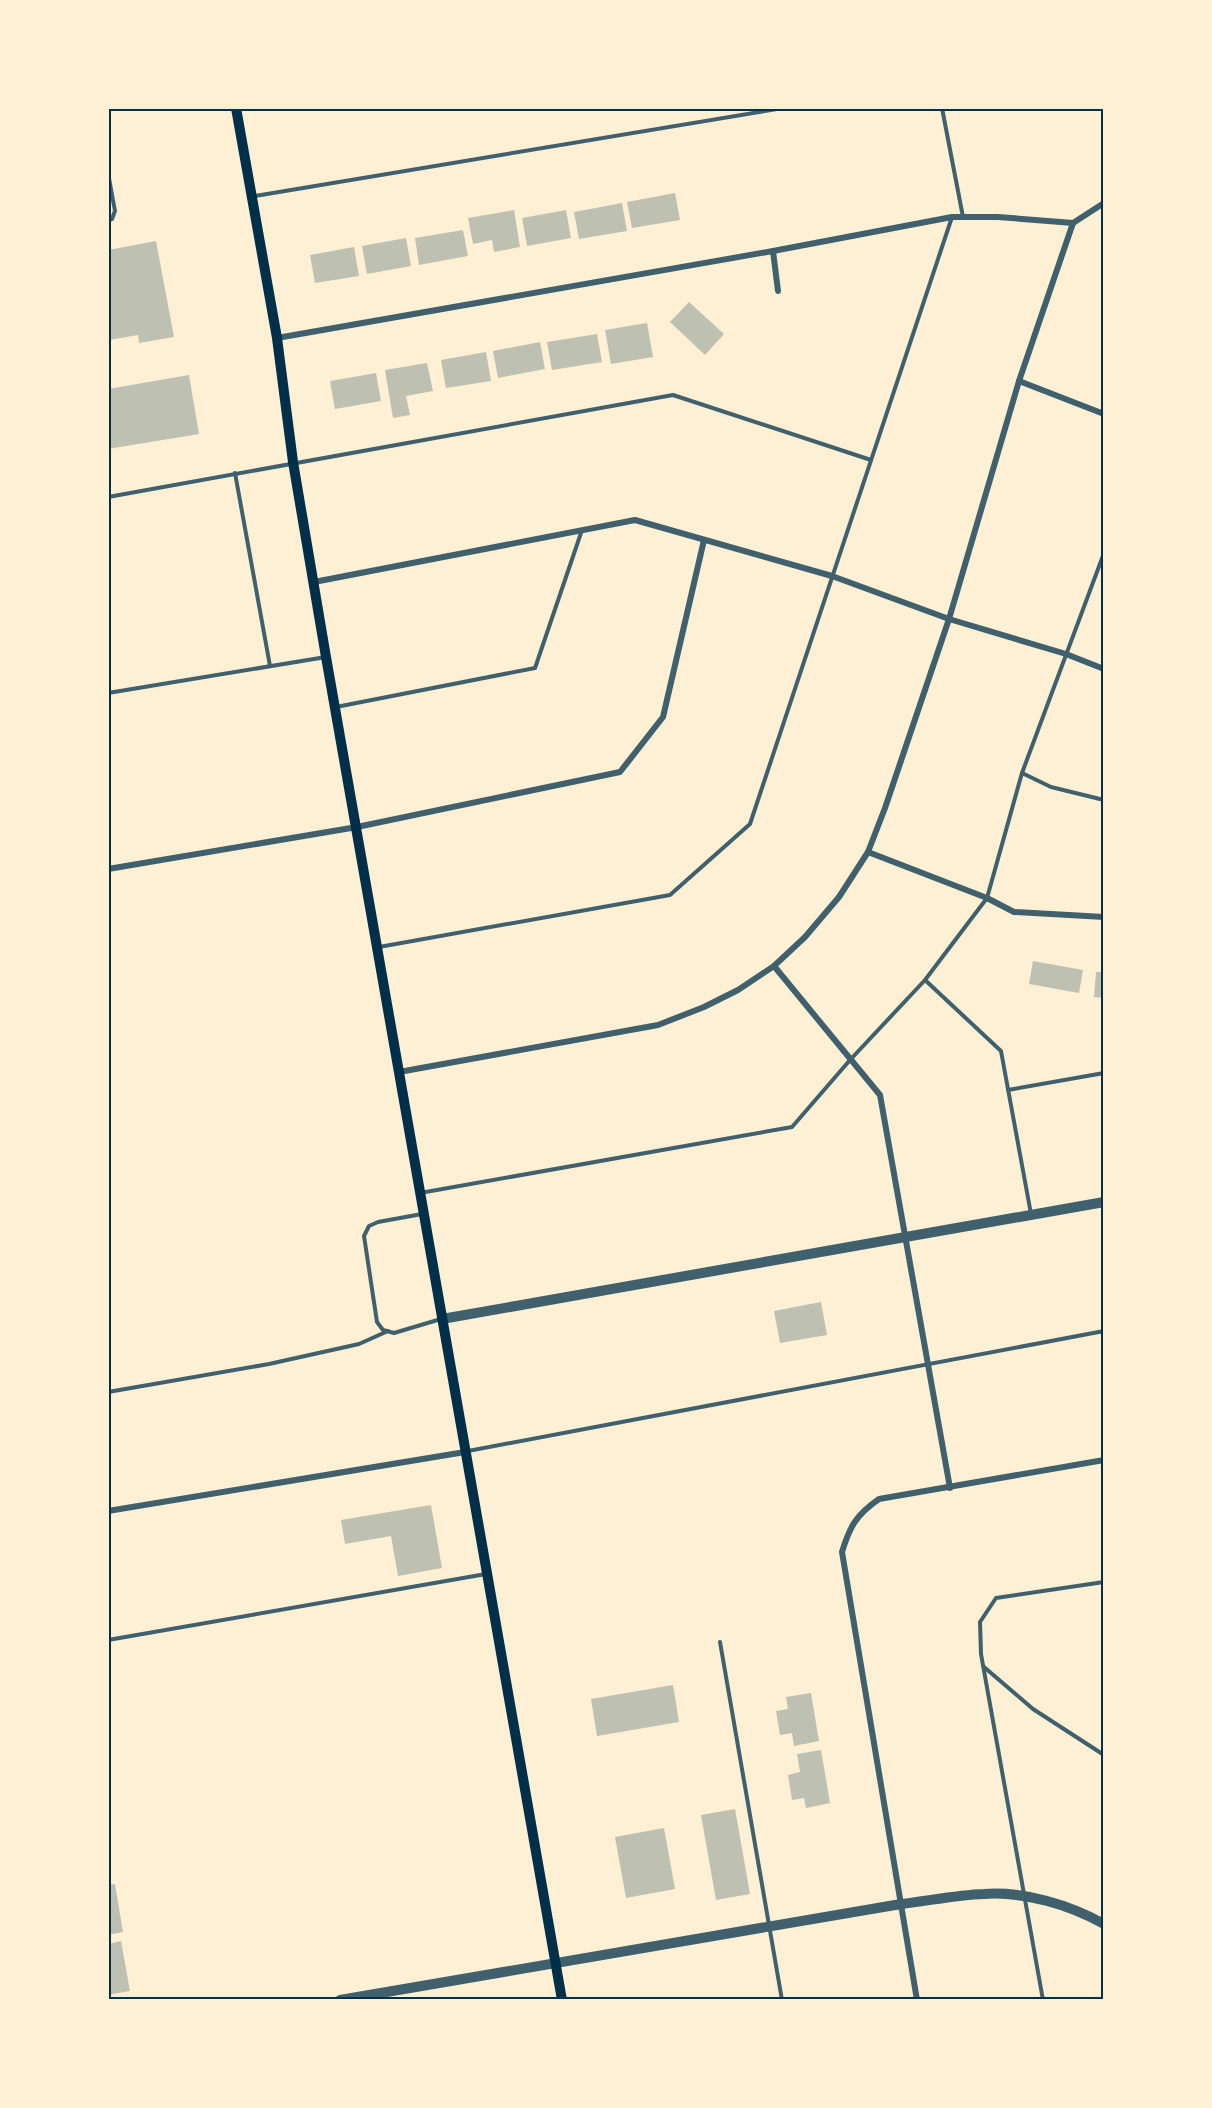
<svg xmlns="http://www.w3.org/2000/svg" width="1212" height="2108" font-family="'Noto Sans',sans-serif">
	<rect width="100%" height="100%" fill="#fdf0d5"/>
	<g fill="#bec0b2">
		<path d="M 675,193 L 680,220 L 632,228 L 627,202 Z"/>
		<path d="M 622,203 L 627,231 L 579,239 L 574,212 Z"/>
		<path d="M 514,210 L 520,247 L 494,252 L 492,240 L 473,244 L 468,218 Z"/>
		<path d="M 566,210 L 571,238 L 527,246 L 522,218 Z"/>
		<path d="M 463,230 L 468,256 L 419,265 L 415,238 Z"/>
		<path d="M 406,238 L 411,266 L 367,274 L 362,246 Z"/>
		<path d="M 156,241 L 174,337 L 139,343 L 138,335 L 109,340 L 111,348 L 108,348 L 108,250 Z"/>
		<path d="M 354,247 L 359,276 L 315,283 L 310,255 Z"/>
		<path d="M 689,302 L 724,334 L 705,355 L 670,322 Z"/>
		<path d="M 647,323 L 653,357 L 611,364 L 605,330 Z"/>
		<path d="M 597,334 L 602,362 L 552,370 L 547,342 Z"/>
		<path d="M 540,342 L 545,369 L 498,378 L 493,351 Z"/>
		<path d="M 486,352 L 491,381 L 446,388 L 441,360 Z"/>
		<path d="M 427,363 L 433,391 L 406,396 L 410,415 L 393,418 L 385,370 Z"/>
		<path d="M 376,373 L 381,401 L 335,409 L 330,381 Z"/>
		<path d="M 189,375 L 199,434 L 108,449 L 108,389 Z"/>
		<path d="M 1033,961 L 1083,970 L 1079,993 L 1029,984 Z"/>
		<path d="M 1096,972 L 1104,972 L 1104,998 L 1094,997 Z"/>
		<path d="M 821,1302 L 827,1335 L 780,1343 L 774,1311 Z"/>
		<path d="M 431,1505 L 442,1568 L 398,1576 L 391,1536 L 345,1544 L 341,1520 Z"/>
		<path d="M 673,1685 L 679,1722 L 597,1736 L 591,1699 Z"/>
		<path d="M 811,1693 L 819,1741 L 794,1746 L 792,1733 L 780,1735 L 776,1711 L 788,1709 L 786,1697 Z"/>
		<path d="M 821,1750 L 830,1803 L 806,1808 L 804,1798 L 792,1800 L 788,1775 L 800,1772 L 797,1754 Z"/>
		<path d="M 735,1809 L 750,1894 L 716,1900 L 701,1815 Z"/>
		<path d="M 664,1828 L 675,1889 L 626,1898 L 615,1837 Z"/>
		<path d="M 115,1884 L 123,1932 L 108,1935 L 108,1885 Z"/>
		<path d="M 121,1941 L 130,1991 L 108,1995 L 108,1944 Z"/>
	</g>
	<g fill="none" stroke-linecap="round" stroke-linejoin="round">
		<g stroke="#3f606c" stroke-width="4">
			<path d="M 942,108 L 963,217"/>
			<path d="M 108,173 L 115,211 L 112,219 L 108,221"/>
			<path d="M 255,196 L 783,108"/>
			<path d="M 235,473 L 270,666"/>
			<path d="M 108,497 L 673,395 L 871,460"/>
			<path d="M 108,693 L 326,657"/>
			<path d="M 336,707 L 535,668 L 582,530"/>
			<path d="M 1022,773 L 1051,787 L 1104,800"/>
			<path d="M 379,947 L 670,895 L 750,824 L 952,217"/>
			<path d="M 925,980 L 1001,1051 L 1031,1214"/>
			<path d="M 1008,1090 L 1104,1073"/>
			<path d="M 420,1193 L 792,1127 L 850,1060 L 925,980 L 987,898 L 1022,773 L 1104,553"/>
			<path d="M 422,1214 L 378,1222 L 369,1226 L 364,1236 L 377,1322 L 383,1330 L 394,1333 L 441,1319"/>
			<path d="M 108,1392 L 269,1364 L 359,1344 L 388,1331"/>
			<path d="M 468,1451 L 1104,1331"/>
			<path d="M 108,1640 L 486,1574"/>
			<path d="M 720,1642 L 782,2000"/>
			<path d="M 984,1667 L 1033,1709 L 1104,1755"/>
			<path d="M 1043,2000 L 981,1654 L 980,1622 L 996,1598 L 1104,1582"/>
		</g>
		<g stroke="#3f606c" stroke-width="6">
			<path d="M 773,251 L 778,291"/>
			<path d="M 277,338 L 773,251 L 952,217 L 998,217 L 1073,223 L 1104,203"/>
			<path d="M 1019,381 L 1104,414"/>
			<path d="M 314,582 L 635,520 L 832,576 L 949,619 L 1066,654 L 1104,669"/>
			<path d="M 868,852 L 987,898 L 1014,912 L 1104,917"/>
			<path d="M 108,869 L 357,827 L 620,772 L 663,717 L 704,540"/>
			<path d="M 774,966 L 880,1095 L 950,1488"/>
			<path d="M 399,1072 L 658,1025 L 704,1007 L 738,990 L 774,966 L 805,937 L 839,897 L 868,852 L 885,808 L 949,619 L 1019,381 L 1073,223"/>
			<path d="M 108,1511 L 465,1452"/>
			<path d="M 917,2000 L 842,1552 C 850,1526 856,1515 879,1499 L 1104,1460"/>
		</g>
		<g stroke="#3f606c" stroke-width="10">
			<path d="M 442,1319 L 1104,1202"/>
			<path d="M 340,2000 L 901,1904 C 928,1901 956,1895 984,1894 C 1024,1891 1070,1905 1104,1924"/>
		</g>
		<path stroke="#003049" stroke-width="10" d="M 236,108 L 277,338 L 293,462 L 326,657 L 562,2000"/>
	</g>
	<rect width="1212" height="2108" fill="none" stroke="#fdf0d5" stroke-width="219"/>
	<rect x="110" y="110" width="992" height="1888" fill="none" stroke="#003049" stroke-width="2"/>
</svg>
